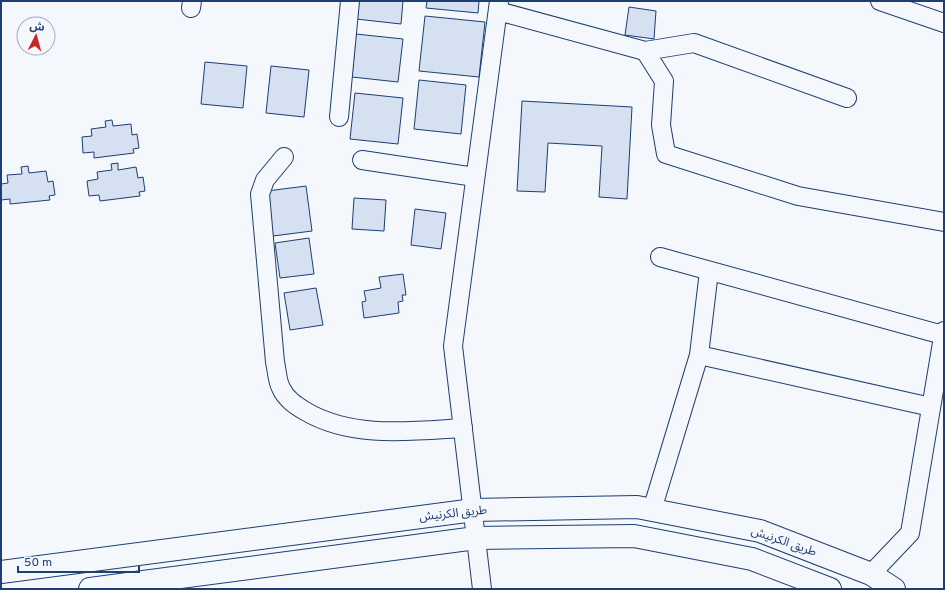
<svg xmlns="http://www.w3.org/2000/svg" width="945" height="590" font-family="Overpass,'Noto Sans Arabic',sans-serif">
	<rect width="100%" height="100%" fill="#f4f7fb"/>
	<g fill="#d5e0f0" stroke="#1d3f73">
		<path d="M 358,1 L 403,1 L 401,24 L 356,19 Z"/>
		<path d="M 427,1 L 479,1 L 478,13 L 426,8 Z"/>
		<path d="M 629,7 L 656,11 L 654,39 L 625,35 Z"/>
		<path d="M 425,16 L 485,22 L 479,77 L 419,71 Z"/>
		<path d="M 356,34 L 403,39 L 398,82 L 352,77 Z"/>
		<path d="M 205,62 L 247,66 L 243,108 L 201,104 Z"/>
		<path d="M 271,66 L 309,70 L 304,117 L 266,113 Z"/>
		<path d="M 419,80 L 466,85 L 461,134 L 414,129 Z"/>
		<path d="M 355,93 L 403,98 L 398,144 L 350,139 Z"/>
		<path d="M 522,101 L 632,107 L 627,199 L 599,197 L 602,146 L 548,143 L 545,192 L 517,191 Z"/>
		<path d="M 112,120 L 113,126 L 131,124 L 132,135 L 137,134 L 139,148 L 133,149 L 134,153 L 94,158 L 94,152 L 83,153 L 82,137 L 92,136 L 91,129 L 106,127 L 105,121 Z"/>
		<path d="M 118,163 L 118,170 L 136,167 L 138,178 L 143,177 L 145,191 L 139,192 L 140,196 L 100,201 L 99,195 L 89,196 L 87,181 L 98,179 L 97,172 L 112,170 L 111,164 Z"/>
		<path d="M 28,166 L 29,173 L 46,171 L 48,182 L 53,181 L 55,195 L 49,196 L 50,200 L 10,204 L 10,199 L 1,200 L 1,184 L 8,183 L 7,175 L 22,174 L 21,167 Z"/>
		<path d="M 306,186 L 312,231 L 273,236 L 267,191 Z"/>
		<path d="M 354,198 L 386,200 L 384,231 L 352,229 Z"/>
		<path d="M 415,209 L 446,213 L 441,249 L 411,245 Z"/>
		<path d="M 309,238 L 314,274 L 280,278 L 275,243 Z"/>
		<path d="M 403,274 L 406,295 L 402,295 L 403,301 L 398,302 L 399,313 L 364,318 L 362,302 L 366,301 L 364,291 L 381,288 L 379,277 Z"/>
		<path d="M 316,288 L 323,325 L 290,330 L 284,293 Z"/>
	</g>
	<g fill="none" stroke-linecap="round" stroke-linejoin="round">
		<g stroke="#1d3f73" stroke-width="20">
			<g id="minor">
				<path d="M 880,1 L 944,23"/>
				<path d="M 191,8 L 192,1"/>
				<path d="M 498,11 L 645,51 L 694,43 L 847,98"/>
				<path d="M 645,51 L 664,81 L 661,125 L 666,154 L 798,196 L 944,222"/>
				<path d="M 339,117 L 350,1"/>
				<path d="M 284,157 L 265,180 L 260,194 L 275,362 C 277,370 277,381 281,388 C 286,399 295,405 305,411 C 352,439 412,431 463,428"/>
				<path d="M 362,160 L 475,177"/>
				<path d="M 660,257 L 943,335"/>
				<path d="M 699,355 L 931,407"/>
				<path d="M 652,510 L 699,355 L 709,271"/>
				<path d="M 871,574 L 910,533 L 944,331"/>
				<path d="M 482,589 L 453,346 L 499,1"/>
			</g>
		</g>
		<g stroke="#1d3f73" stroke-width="24">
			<g id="major">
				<path d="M 1,572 L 474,510 L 637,507 L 760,531 L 871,574 L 894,589"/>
				<path d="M 90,589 L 476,538 L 634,536 L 752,559 L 830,589"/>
			</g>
		</g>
		<use href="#minor" stroke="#f4f7fb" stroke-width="18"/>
		<use href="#major" stroke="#f4f7fb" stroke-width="22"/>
	</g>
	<g text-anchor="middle" stroke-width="3" stroke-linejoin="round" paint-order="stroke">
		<g font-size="12" fill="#1d3f73" stroke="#f4f7fb">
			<text transform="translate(453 513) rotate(-6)" y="4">طريق الكرنيش</text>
			<text transform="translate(784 541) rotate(19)" y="4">طريق الكرنيش</text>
		</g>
	</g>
	<rect width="945" height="590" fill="none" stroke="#1d3f73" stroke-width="4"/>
	<g transform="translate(36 36) rotate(6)"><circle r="19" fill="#f4f7fb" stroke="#9eadc5"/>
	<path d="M0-3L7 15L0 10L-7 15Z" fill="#c62828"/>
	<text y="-6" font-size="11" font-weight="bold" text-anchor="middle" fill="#1d3f73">ش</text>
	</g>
	<path d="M18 566v6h121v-6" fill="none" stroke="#1d3f73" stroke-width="2"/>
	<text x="24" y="566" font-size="12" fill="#1d3f73" stroke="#f4f7fb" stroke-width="3" paint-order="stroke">50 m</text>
</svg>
